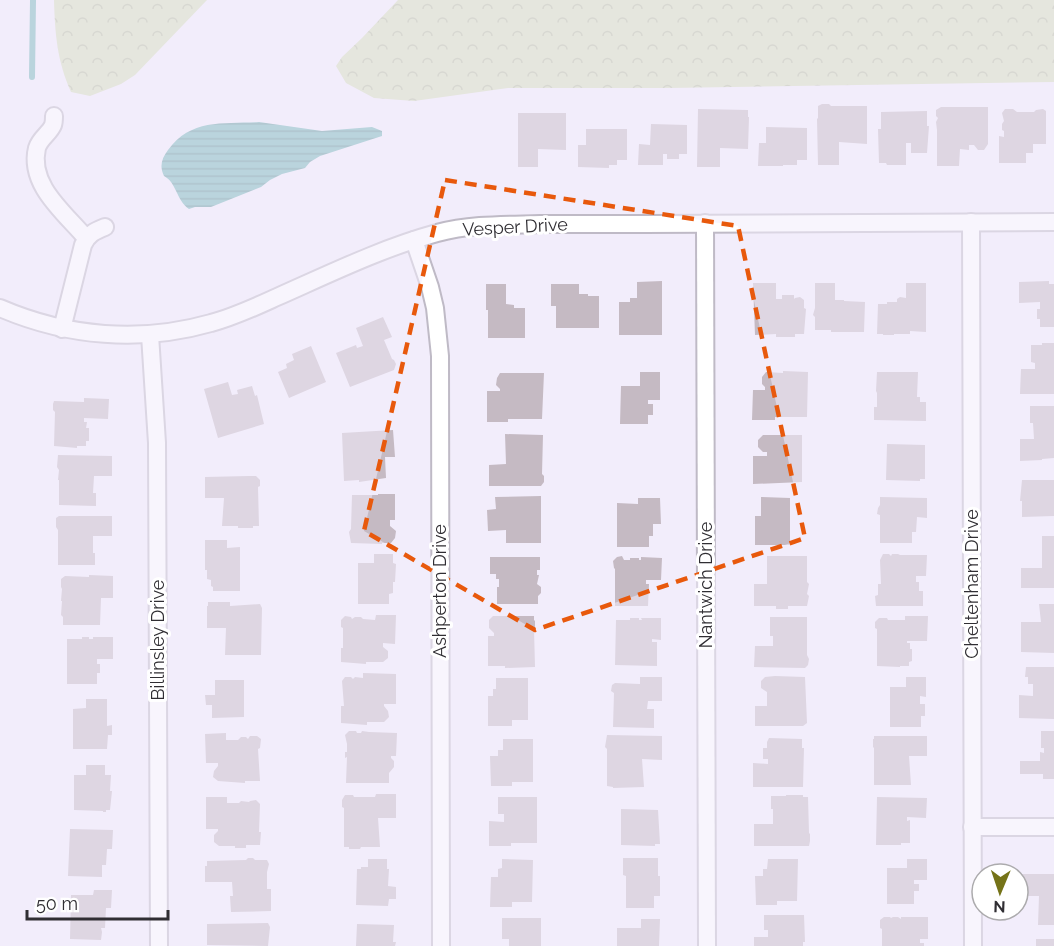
<svg xmlns="http://www.w3.org/2000/svg" width="1054" height="946" font-family="Raleway,sans-serif">
	<defs>
		<pattern id="forest-crowns" width="20" height="18" patternUnits="userSpaceOnUse" patternTransform="scale(1.5)"><rect width="20" height="18" fill="#d5ddba"/><path d="M2 6a3 3 0 1 1 6 0M12 15a3 3 0 1 1 6 0" fill="none" stroke="#b7bea0"/></pattern>
		<pattern id="water-rules" width="6" height="5" patternUnits="userSpaceOnUse" patternTransform="scale(1.5)"><rect width="6" height="5" fill="#75b5b8"/><path d="M0 2.5h6" fill="none" stroke="#609496"/></pattern>
	</defs>
	<rect width="100%" height="100%" fill="#f2edfb"/>
	<g fill="url(#forest-crowns)">
		<path d="M 54,0 L 207,0 L 135,75 L 121,84 L 90,96 L 71,92 C 57,61 55,34 54,0 Z"/>
		<path d="M 398,0 L 1054,0 L 1054,82 L 670,88 L 508,88 L 414,101 L 374,98 L 346,83 L 336,66 L 342,57 L 362,38 Z"/>
	</g>
	<path fill="url(#water-rules)" d="M 259,122 L 322,131 L 372,127 L 382,131 L 382,136 L 320,156 L 310,162 L 305,168 L 282,174 L 270,180 L 261,187 L 211,207 L 195,207 L 189,209 C 176,200 177,183 164,176 C 159,166 162,158 168,150 C 191,118 224,124 259,122 Z"/>
	<g fill="none" stroke-linecap="round" stroke-linejoin="round">
		<path stroke="#75b5b8" stroke-width="6" d="M 32,77 L 33,0"/>
	</g>
	<g fill="#c5bac3">
		<path d="M 822,104 L 829,104 L 831,106 L 867,106 L 867,144 L 839,142 L 839,165 L 818,165 L 817,119 L 818,118 L 818,106 Z"/>
		<path d="M 941,107 L 988,107 L 988,144 L 984,150 L 978,150 L 974,145 L 969,145 L 969,150 L 960,149 L 959,166 L 937,166 L 937,130 L 936,122 L 938,118 L 936,116 L 936,110 Z"/>
		<path d="M 698,109 L 748,110 L 748,117 L 749,117 L 748,149 L 720,148 L 720,167 L 697,167 Z"/>
		<path d="M 1005,109 L 1013,109 L 1017,112 L 1034,112 L 1036,110 L 1043,109 L 1046,111 L 1046,144 L 1033,144 L 1033,153 L 1026,153 L 1026,163 L 999,163 L 999,136 L 1004,137 L 1004,131 L 1002,130 L 1002,124 L 1004,121 L 1002,113 Z"/>
		<path d="M 927,111 L 927,126 L 929,126 L 927,153 L 911,153 L 911,143 L 906,143 L 906,165 L 887,165 L 886,163 L 879,163 L 878,129 L 881,129 L 881,112 Z"/>
		<path d="M 518,113 L 566,113 L 566,150 L 538,149 L 538,167 L 518,167 Z"/>
		<path d="M 651,124 L 687,125 L 687,154 L 679,154 L 679,159 L 667,159 L 667,154 L 663,154 L 663,165 L 638,165 L 639,144 L 650,145 Z"/>
		<path d="M 766,127 L 807,128 L 807,160 L 797,160 L 797,165 L 783,165 L 783,166 L 758,166 L 759,143 L 766,143 Z"/>
		<path d="M 586,129 L 627,129 L 627,160 L 617,160 L 617,165 L 609,165 L 609,168 L 578,167 L 578,145 L 586,145 Z"/>
		<path d="M 662,281 L 662,335 L 619,335 L 619,302 L 630,302 L 630,298 L 637,298 L 637,282 Z"/>
		<path d="M 1049,281 L 1049,284 L 1054,284 L 1054,327 L 1040,327 L 1040,319 L 1037,319 L 1037,309 L 1040,309 L 1040,302 L 1019,303 L 1019,282 Z"/>
		<path d="M 753,283 L 776,283 L 776,299 L 782,299 L 782,295 L 794,295 L 794,299 L 795,298 L 800,297 L 804,300 L 804,308 L 806,309 L 804,334 L 795,334 L 795,337 L 776,337 L 776,334 L 755,335 Z"/>
		<path d="M 815,283 L 835,283 L 835,300 L 844,300 L 844,301 L 865,302 L 864,332 L 831,332 L 831,330 L 815,330 L 815,317 L 813,315 L 815,308 Z"/>
		<path d="M 906,283 L 926,283 L 926,332 L 910,331 L 910,334 L 894,334 L 894,335 L 883,335 L 883,334 L 877,334 L 878,304 L 887,304 L 887,302 L 897,302 L 897,299 L 900,297 L 906,298 Z"/>
		<path d="M 486,284 L 506,284 L 506,304 L 514,305 L 514,308 L 525,308 L 525,338 L 488,338 L 488,310 L 486,310 Z"/>
		<path d="M 551,284 L 579,284 L 579,294 L 588,294 L 588,296 L 599,296 L 599,328 L 556,328 L 556,306 L 551,306 Z"/>
		<path d="M 383,317 L 392,337 L 384,340 L 392,359 L 394,360 L 396,364 L 394,370 L 350,387 L 336,353 L 356,345 L 357,348 L 363,346 L 356,328 Z"/>
		<path d="M 1042,343 L 1054,343 L 1054,394 L 1020,394 L 1021,369 L 1035,369 L 1035,363 L 1031,362 L 1031,345 L 1042,345 Z"/>
		<path d="M 311,346 L 326,382 L 289,398 L 278,372 L 287,368 L 286,364 L 294,360 L 292,354 Z"/>
		<path d="M 783,371 L 808,372 L 807,417 L 775,417 L 775,420 L 752,420 L 753,390 L 765,390 L 765,387 L 762,384 L 762,377 L 766,372 L 783,373 Z"/>
		<path d="M 640,372 L 660,372 L 660,400 L 648,400 L 648,404 L 653,404 L 653,415 L 648,415 L 648,424 L 620,424 L 621,386 L 640,386 Z"/>
		<path d="M 877,372 L 918,372 L 917,397 L 920,397 L 920,402 L 926,402 L 926,421 L 874,420 L 874,407 L 877,407 L 877,393 L 876,391 Z"/>
		<path d="M 500,373 L 544,373 L 542,419 L 508,419 L 508,422 L 487,422 L 487,391 L 500,391 L 500,389 L 496,385 L 497,378 Z"/>
		<path d="M 228,382 L 232,395 L 238,394 L 237,390 L 252,386 L 255,396 L 257,395 L 264,424 L 218,438 L 204,389 Z"/>
		<path d="M 84,398 L 109,399 L 108,419 L 84,418 L 84,422 L 87,422 L 86,428 L 89,428 L 89,441 L 86,441 L 86,446 L 77,446 L 77,448 L 54,446 L 55,412 L 53,410 L 53,404 L 54,401 L 84,402 Z"/>
		<path d="M 1030,406 L 1054,406 L 1054,458 L 1042,459 L 1042,460 L 1020,461 L 1020,439 L 1034,439 L 1033,423 L 1030,423 Z"/>
		<path d="M 393,430 L 395,457 L 385,457 L 386,478 L 359,482 L 359,480 L 344,481 L 342,433 Z"/>
		<path d="M 505,434 L 543,435 L 542,474 L 544,476 L 544,482 L 541,486 L 489,486 L 489,465 L 506,464 Z"/>
		<path d="M 763,435 L 802,435 L 802,482 L 753,484 L 753,456 L 767,456 L 767,452 L 763,452 L 758,447 L 758,440 Z"/>
		<path d="M 887,444 L 925,445 L 925,479 L 920,479 L 920,481 L 886,480 Z"/>
		<path d="M 58,455 L 112,456 L 112,476 L 94,476 L 93,493 L 96,493 L 96,506 L 59,505 L 59,480 L 58,480 L 59,470 L 57,467 Z"/>
		<path d="M 249,476 L 256,476 L 260,480 L 260,486 L 258,487 L 259,526 L 253,526 L 253,528 L 238,528 L 238,526 L 222,526 L 224,498 L 205,498 L 205,477 Z"/>
		<path d="M 1022,480 L 1054,480 L 1054,516 L 1022,517 L 1022,501 L 1020,501 Z"/>
		<path d="M 378,494 L 395,494 L 395,520 L 390,520 L 390,526 L 396,531 L 395,538 L 391,543 L 382,543 L 382,544 L 351,543 L 349,532 L 351,529 L 352,495 L 378,495 Z"/>
		<path d="M 541,496 L 541,543 L 506,543 L 506,530 L 488,531 L 487,510 L 496,509 L 495,497 Z"/>
		<path d="M 761,497 L 790,498 L 790,545 L 755,545 L 755,516 L 761,516 Z"/>
		<path d="M 880,497 L 927,498 L 927,518 L 917,517 L 916,532 L 912,532 L 912,543 L 880,543 L 880,515 L 877,514 L 878,508 L 880,505 Z"/>
		<path d="M 638,498 L 660,498 L 661,524 L 653,524 L 653,536 L 649,536 L 649,547 L 617,547 L 617,503 L 638,504 Z"/>
		<path d="M 59,516 L 112,516 L 112,536 L 93,536 L 93,553 L 95,553 L 95,565 L 58,565 L 58,530 L 56,527 L 56,518 Z"/>
		<path d="M 1042,536 L 1054,536 L 1054,588 L 1021,588 L 1021,568 L 1042,568 Z"/>
		<path d="M 205,540 L 227,540 L 227,548 L 240,547 L 240,591 L 213,591 L 213,587 L 211,586 L 211,580 L 207,579 L 207,570 L 205,570 Z"/>
		<path d="M 374,554 L 393,554 L 393,563 L 396,564 L 395,582 L 393,582 L 393,593 L 389,594 L 389,604 L 358,604 L 358,563 L 374,563 Z"/>
		<path d="M 883,554 L 889,554 L 891,556 L 892,554 L 898,554 L 900,555 L 927,555 L 926,576 L 916,576 L 916,582 L 919,582 L 919,591 L 923,591 L 923,606 L 876,606 L 875,596 L 878,595 L 878,584 L 881,584 L 880,560 Z"/>
		<path d="M 622,556 L 624,560 L 630,560 L 630,558 L 639,558 L 639,560 L 641,560 L 641,557 L 662,558 L 661,580 L 646,580 L 646,584 L 649,584 L 648,606 L 615,606 L 615,569 L 614,568 L 613,561 L 617,557 Z"/>
		<path d="M 767,556 L 807,556 L 807,582 L 809,584 L 807,594 L 809,596 L 807,606 L 788,606 L 788,609 L 776,609 L 776,606 L 754,606 L 754,584 L 767,584 Z"/>
		<path d="M 490,557 L 540,557 L 540,570 L 537,570 L 537,575 L 539,575 L 537,584 L 541,587 L 541,593 L 538,596 L 538,604 L 497,604 L 497,587 L 499,587 L 499,579 L 496,579 L 496,574 L 490,574 Z"/>
		<path d="M 89,575 L 113,576 L 113,598 L 101,598 L 100,625 L 63,625 L 63,617 L 61,615 L 62,601 L 61,601 L 62,589 L 61,587 L 61,579 L 65,576 L 89,577 Z"/>
		<path d="M 208,602 L 230,602 L 230,606 L 260,604 L 262,608 L 261,655 L 225,655 L 226,628 L 207,628 L 207,606 L 208,606 Z"/>
		<path d="M 1039,604 L 1054,604 L 1054,653 L 1021,652 L 1021,622 L 1041,622 Z"/>
		<path d="M 376,615 L 396,615 L 395,644 L 383,643 L 383,647 L 388,651 L 388,658 L 383,662 L 366,662 L 366,664 L 341,662 L 341,648 L 343,648 L 343,628 L 341,627 L 341,620 L 345,616 L 351,617 L 352,619 L 355,617 L 361,617 L 363,619 L 375,620 Z"/>
		<path d="M 493,616 L 534,616 L 534,620 L 535,621 L 535,628 L 534,629 L 535,667 L 505,668 L 505,666 L 488,666 L 488,636 L 494,636 L 494,633 L 489,628 L 489,620 Z"/>
		<path d="M 905,616 L 928,616 L 927,641 L 907,641 L 907,643 L 910,643 L 910,649 L 912,649 L 912,661 L 909,662 L 909,666 L 900,666 L 900,667 L 877,666 L 877,629 L 875,628 L 875,622 L 879,618 L 887,618 L 888,620 L 905,620 Z"/>
		<path d="M 770,617 L 807,617 L 807,655 L 809,659 L 808,665 L 805,668 L 754,667 L 755,646 L 773,646 L 773,636 L 770,636 Z"/>
		<path d="M 630,618 L 639,618 L 639,620 L 642,620 L 641,618 L 661,618 L 661,640 L 652,639 L 652,642 L 657,642 L 657,666 L 615,665 L 616,620 L 630,620 Z"/>
		<path d="M 82,637 L 89,637 L 89,639 L 93,639 L 93,637 L 113,637 L 113,659 L 97,659 L 97,664 L 100,664 L 100,673 L 97,673 L 97,684 L 67,684 L 67,639 L 82,639 Z"/>
		<path d="M 1026,667 L 1054,667 L 1054,719 L 1019,718 L 1019,695 L 1033,696 L 1033,684 L 1028,684 L 1028,677 L 1025,677 Z"/>
		<path d="M 363,673 L 396,674 L 396,704 L 384,704 L 384,706 L 388,711 L 389,717 L 384,722 L 367,722 L 367,725 L 341,723 L 341,706 L 344,706 L 342,681 L 345,677 L 351,677 L 353,679 L 355,677 L 363,678 Z"/>
		<path d="M 775,676 L 805,677 L 807,723 L 803,726 L 755,726 L 755,706 L 767,706 L 767,692 L 761,688 L 761,681 L 765,677 Z"/>
		<path d="M 640,677 L 662,677 L 662,701 L 648,701 L 647,709 L 654,709 L 654,728 L 613,727 L 614,693 L 611,691 L 612,685 L 615,683 L 640,684 Z"/>
		<path d="M 906,677 L 926,677 L 926,697 L 920,696 L 920,704 L 925,704 L 925,716 L 921,716 L 921,727 L 890,727 L 890,687 L 906,687 Z"/>
		<path d="M 496,678 L 528,678 L 528,720 L 512,720 L 512,726 L 488,726 L 488,696 L 493,696 L 493,689 L 496,689 Z"/>
		<path d="M 215,680 L 244,680 L 244,717 L 212,718 L 212,705 L 206,705 L 205,695 L 215,695 Z"/>
		<path d="M 86,699 L 107,699 L 107,726 L 112,725 L 112,735 L 108,735 L 107,749 L 73,749 L 73,709 L 86,708 Z"/>
		<path d="M 349,731 L 356,731 L 357,733 L 361,733 L 362,731 L 369,732 L 397,733 L 396,756 L 391,756 L 391,758 L 394,761 L 394,767 L 389,773 L 389,783 L 346,783 L 347,757 L 345,758 L 345,752 L 347,752 L 347,744 L 345,735 Z"/>
		<path d="M 1041,731 L 1054,731 L 1054,779 L 1043,779 L 1043,774 L 1020,774 L 1020,761 L 1040,761 L 1040,752 L 1044,753 L 1044,748 L 1041,748 Z"/>
		<path d="M 226,733 L 226,740 L 238,740 L 241,737 L 246,737 L 248,739 L 250,736 L 257,736 L 261,739 L 260,748 L 258,749 L 260,781 L 245,781 L 245,783 L 218,781 L 213,777 L 214,771 L 218,766 L 218,763 L 206,763 L 205,734 Z"/>
		<path d="M 607,735 L 662,736 L 662,760 L 642,759 L 644,787 L 613,788 L 613,787 L 607,786 L 607,749 L 605,747 Z"/>
		<path d="M 874,736 L 927,736 L 927,756 L 909,756 L 911,785 L 874,785 L 874,748 L 873,747 L 873,739 L 874,739 Z"/>
		<path d="M 769,738 L 802,739 L 802,748 L 804,748 L 803,787 L 753,787 L 753,763 L 768,764 L 768,759 L 763,759 L 763,748 L 767,748 L 767,742 Z"/>
		<path d="M 503,739 L 533,739 L 533,782 L 512,782 L 512,786 L 491,786 L 490,756 L 498,756 L 498,750 L 503,750 Z"/>
		<path d="M 86,765 L 105,765 L 105,775 L 111,775 L 110,791 L 112,791 L 110,810 L 106,810 L 106,812 L 103,812 L 103,811 L 74,810 L 74,775 L 86,775 Z"/>
		<path d="M 376,794 L 396,794 L 396,818 L 378,818 L 380,847 L 361,847 L 360,849 L 349,849 L 349,847 L 344,847 L 344,808 L 342,807 L 342,800 L 345,795 L 353,795 L 354,797 L 375,797 Z"/>
		<path d="M 786,795 L 803,795 L 803,797 L 808,797 L 809,833 L 810,834 L 810,841 L 809,846 L 754,846 L 754,824 L 773,824 L 773,809 L 771,809 L 771,796 L 786,796 Z"/>
		<path d="M 206,797 L 227,797 L 227,803 L 239,803 L 241,801 L 249,802 L 250,801 L 256,800 L 260,804 L 259,832 L 261,832 L 260,845 L 246,845 L 246,848 L 235,848 L 235,846 L 219,846 L 214,842 L 214,835 L 218,831 L 218,829 L 206,829 Z"/>
		<path d="M 498,797 L 537,797 L 537,843 L 511,843 L 511,846 L 489,846 L 489,821 L 504,822 L 504,814 L 498,814 Z"/>
		<path d="M 877,797 L 927,798 L 926,818 L 907,817 L 907,821 L 910,820 L 910,843 L 901,843 L 901,845 L 876,845 Z"/>
		<path d="M 621,809 L 658,810 L 660,844 L 655,844 L 655,846 L 621,845 Z"/>
		<path d="M 70,829 L 113,830 L 112,849 L 107,849 L 106,865 L 102,865 L 102,877 L 68,876 Z"/>
		<path d="M 248,858 L 253,858 L 255,860 L 267,860 L 269,864 L 267,872 L 267,889 L 271,889 L 271,911 L 231,912 L 230,896 L 233,896 L 232,882 L 205,882 L 205,866 L 207,866 L 207,861 L 246,860 Z"/>
		<path d="M 623,858 L 658,858 L 658,876 L 660,876 L 660,896 L 654,896 L 654,908 L 626,908 L 626,876 L 623,875 Z"/>
		<path d="M 368,859 L 387,859 L 387,869 L 389,869 L 388,886 L 396,887 L 396,899 L 389,899 L 388,906 L 356,905 L 357,869 L 361,869 L 361,867 L 368,867 Z"/>
		<path d="M 502,859 L 533,860 L 532,902 L 512,902 L 512,907 L 490,907 L 491,877 L 498,877 L 498,869 L 502,868 Z"/>
		<path d="M 768,859 L 798,859 L 797,901 L 777,901 L 777,905 L 756,905 L 755,876 L 763,876 L 763,869 L 767,869 Z"/>
		<path d="M 907,859 L 927,859 L 927,880 L 914,880 L 914,884 L 919,884 L 919,891 L 914,891 L 914,904 L 887,904 L 887,868 L 907,868 Z"/>
		<path d="M 1020,874 L 1054,874 L 1054,925 L 1038,925 L 1039,896 L 1020,896 Z"/>
		<path d="M 94,890 L 112,890 L 111,908 L 106,908 L 105,928 L 101,928 L 102,932 L 101,940 L 70,939 L 71,895 L 93,895 Z"/>
		<path d="M 764,915 L 804,915 L 805,942 L 803,942 L 803,946 L 754,946 L 754,937 L 768,937 L 768,930 L 764,930 Z"/>
		<path d="M 884,917 L 890,917 L 891,918 L 893,917 L 898,917 L 901,919 L 901,917 L 928,917 L 928,939 L 920,939 L 920,943 L 924,943 L 924,946 L 882,946 L 882,929 L 880,928 L 880,920 Z"/>
		<path d="M 502,918 L 541,918 L 541,946 L 509,946 L 509,939 L 502,939 Z"/>
		<path d="M 641,919 L 660,919 L 659,946 L 617,946 L 617,928 L 641,928 Z"/>
		<path d="M 268,923 L 270,927 L 268,946 L 207,945 L 207,924 Z"/>
		<path d="M 357,924 L 394,925 L 393,942 L 396,942 L 395,946 L 356,946 Z"/>
		<rect x="1036" y="939" width="18" height="7"/>
	</g>
	<g fill="none" stroke-linecap="round" stroke-linejoin="round">
		<g stroke="#bfbac6" stroke-width="20">
			<g id="street">
				<path d="M 54,116 C 54,119 54,122 53,125 C 50,133 40,138 37,148 C 28,185 65,213 86,238"/>
				<path d="M 971,222 L 973,946"/>
				<path d="M 705,223 L 707,946"/>
				<path d="M 414,240 L 430,287 L 435,308 L 440,356 L 441,946"/>
				<path d="M 0,308 C 67,337 141,343 211,323 C 234,317 255,307 277,297 C 329,274 382,248 437,233 C 471,224 505,225 540,224 C 574,224 608,224 643,224 C 780,223 917,222 1054,222"/>
				<path d="M 62,329 L 83,245 C 88,234 95,231 105,227"/>
				<path d="M 150,335 L 157,443 L 159,946"/>
				<path d="M 972,827 L 1054,827"/>
			</g>
		</g>
		<use href="#street" stroke="#fff" stroke-width="16"/>
	</g>
	<path d="M0 0H1054V946H0ZM 445,180 L 738,226 L 805,538 L 535,630 L 364,531 Z" fill="#f2edfb" fill-opacity=".55" fill-rule="evenodd"/>
	<path fill="none" stroke="#e8590c" stroke-width="4.5" stroke-dasharray="12 8" stroke-linejoin="round" d="M 445,180 L 738,226 L 805,538 L 535,630 L 364,531 Z"/>
	<g text-anchor="middle" stroke-width="6" stroke-linejoin="round" paint-order="stroke">
		<g font-size="18" fill="#302e33" stroke="#fff">
			<text transform="translate(515 227) rotate(-3)" y="6">Vesper Drive</text>
			<text transform="translate(972 584) rotate(-90)" y="6">Cheltenham Drive</text>
			<text transform="translate(706 585) rotate(-90)" y="6">Nantwich Drive</text>
			<text transform="translate(440 591) rotate(-90)" y="6">Ashperton Drive</text>
			<text transform="translate(158 640) rotate(-90)" y="6">Billinsley Drive</text>
		</g>
	</g>
	<g transform="translate(1000 892) rotate(182)"><circle r="28" fill="#ffffff" stroke="#acabad" stroke-width="1.5"/>
	<path d="M0-4.5L10 22L0 15L-10 22Z" fill="#757318"/>
	<text y="-9" font-size="16" font-weight="bold" text-anchor="middle" fill="#302e33">N</text>
	</g>
	<path d="M27 910v9h141v-9" fill="none" stroke="#302e33" stroke-width="3"/>
	<text x="36" y="910" font-size="18" fill="#302e33" stroke="#ffffff" stroke-width="4.5" paint-order="stroke">50 m</text>
</svg>
